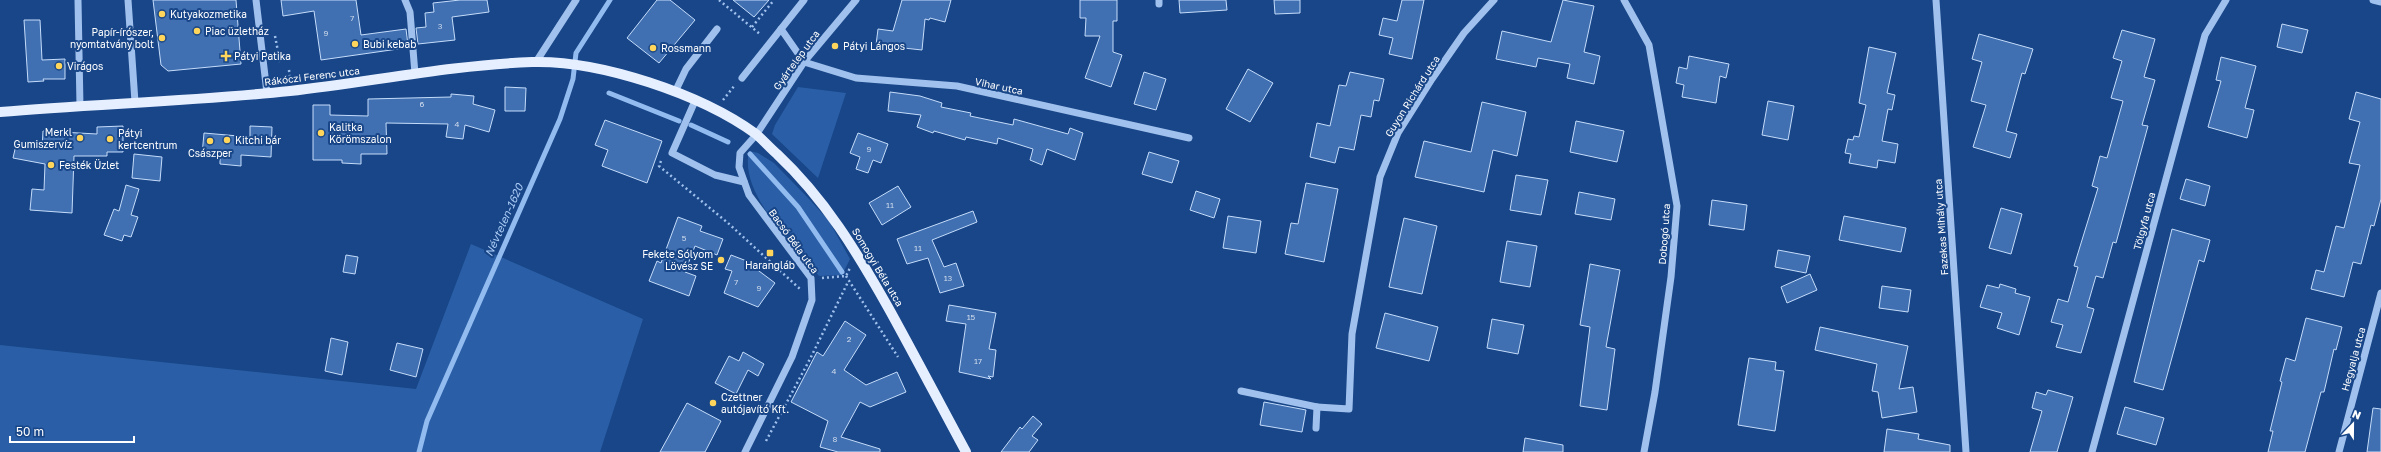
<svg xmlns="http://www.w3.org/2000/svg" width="2381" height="452" font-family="'Golos Text',sans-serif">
	<rect width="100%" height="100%" fill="#184688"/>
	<g fill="#2a5fa7">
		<path d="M 798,87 L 846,93 L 818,178 L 772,134 L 775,125 Z"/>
		<path d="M 749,151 L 758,153 L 774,163 L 810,200 L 829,221 L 850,259 L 842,275 L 819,276 C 794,245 739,194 749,151 Z"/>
		<path d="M 471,244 L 643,319 L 600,452 L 0,452 L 0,345 L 416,389 Z"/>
	</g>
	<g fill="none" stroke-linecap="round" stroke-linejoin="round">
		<g stroke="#92bbf0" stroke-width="5">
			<path d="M 609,93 L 679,121"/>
			<path d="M 691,125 L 728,142"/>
			<path d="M 750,154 L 798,207 L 842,272"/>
			<path d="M 419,452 L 427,421 L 560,119 L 573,79 L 576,53 L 610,0"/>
		</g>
	</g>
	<g fill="#4070b2" stroke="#c5dcfa">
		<path d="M 153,0 L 236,0 L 241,64 L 168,71 L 161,65 Z"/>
		<path d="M 281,0 L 356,0 L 361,35 L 406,29 L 408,45 L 404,46 L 405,48 L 321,60 L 314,11 L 283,16 Z"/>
		<path d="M 460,0 L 487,0 L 489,12 L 452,17 L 455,40 L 418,44 L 416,28 L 426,27 L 425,13 L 434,12 L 433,3 Z"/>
		<path d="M 657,0 L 670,0 L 695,20 L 659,63 L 627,38 Z"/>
		<path d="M 733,0 L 769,0 L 754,17 Z"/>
		<path d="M 902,0 L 951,0 L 945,22 L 930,18 L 929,20 L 925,19 L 922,50 L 876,45 L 878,29 L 893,31 Z"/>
		<path d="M 1080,0 L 1117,0 L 1117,21 L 1113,21 L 1113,52 L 1122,55 L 1111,87 L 1085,78 L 1100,36 L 1085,36 L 1086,18 L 1080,18 Z"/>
		<path d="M 1179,0 L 1226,0 L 1227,10 L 1180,13 Z"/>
		<path d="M 1274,0 L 1300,0 L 1300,13 L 1275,14 Z"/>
		<path d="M 1402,0 L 1424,0 L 1412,59 L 1389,54 L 1393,38 L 1379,35 L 1383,18 L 1397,21 Z"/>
		<path d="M 1563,0 L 1594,6 L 1584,52 L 1600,56 L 1594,84 L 1567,78 L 1570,64 L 1538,58 L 1536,67 L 1496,59 L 1502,31 L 1551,42 Z"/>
		<path d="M 24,20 L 40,20 L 42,60 L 65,59 L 65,79 L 43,79 L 44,81 L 28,82 Z"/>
		<path d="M 2282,24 L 2308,30 L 2302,53 L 2277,47 Z"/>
		<path d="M 2122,30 L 2155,39 L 2144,77 L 2155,80 L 2142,125 L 2148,126 L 2116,243 L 2113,242 L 2103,278 L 2096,276 L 2087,307 L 2094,309 L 2081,353 L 2056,347 L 2063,325 L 2051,322 L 2058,299 L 2068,302 L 2078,267 L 2074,266 L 2098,188 L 2092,186 L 2100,156 L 2107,158 L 2123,101 L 2111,98 L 2122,61 L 2113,58 Z"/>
		<path d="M 1979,34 L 2033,49 L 2025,74 L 2022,73 L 2006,131 L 2017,134 L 2010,158 L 1973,147 L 1986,105 L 1971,101 L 1982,62 L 1972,59 Z"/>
		<path d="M 1869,47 L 1896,53 L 1887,93 L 1895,95 L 1892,110 L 1888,109 L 1882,141 L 1898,144 L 1895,163 L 1878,160 L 1877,168 L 1849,163 L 1851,154 L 1845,153 L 1848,139 L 1853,140 L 1854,136 L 1859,137 L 1866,105 L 1859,103 Z"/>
		<path d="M 1689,56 L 1729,64 L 1726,78 L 1720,76 L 1716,103 L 1682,97 L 1684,85 L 1676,83 L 1679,67 L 1687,69 Z"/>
		<path d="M 2221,57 L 2256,66 L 2245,108 L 2254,110 L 2247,138 L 2208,127 L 2221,81 L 2216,80 Z"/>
		<path d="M 1248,69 L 1273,83 L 1250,122 L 1226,109 Z"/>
		<path d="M 1144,72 L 1166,79 L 1156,110 L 1134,104 Z"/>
		<path d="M 1350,72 L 1384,79 L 1379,101 L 1374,100 L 1371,117 L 1361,115 L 1354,150 L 1339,147 L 1335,163 L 1310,157 L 1317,123 L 1330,126 L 1339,85 L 1346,86 Z"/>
		<path d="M 505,87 L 526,88 L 525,111 L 505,111 Z"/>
		<path d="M 890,92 L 920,96 L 942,103 L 941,107 L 971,113 L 970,116 L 1013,125 L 1014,119 L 1068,134 L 1070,128 L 1083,133 L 1075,160 L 1047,149 L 1042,165 L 1030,160 L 1033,149 L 998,138 L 997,144 L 966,137 L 965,140 L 934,131 L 933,133 L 917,127 L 921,115 L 888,111 Z"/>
		<path d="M 2356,92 L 2381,99 L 2381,199 L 2374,226 L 2371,225 L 2361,264 L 2353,262 L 2344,297 L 2311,289 L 2316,270 L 2324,272 L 2336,226 L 2344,228 L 2360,165 L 2349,163 L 2360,122 L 2349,119 Z"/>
		<path d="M 451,94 L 474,96 L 473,104 L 495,110 L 489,132 L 465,125 L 463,139 L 446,137 L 448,124 L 386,123 L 387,154 L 361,154 L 361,164 L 342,163 L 342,160 L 313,160 L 313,105 L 330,105 L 330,115 L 368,116 L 368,99 L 451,97 Z"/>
		<path d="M 1768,101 L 1794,106 L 1788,140 L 1762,135 Z"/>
		<path d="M 1482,102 L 1526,112 L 1517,156 L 1493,150 L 1484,192 L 1415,177 L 1424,141 L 1471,152 Z"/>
		<path d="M 605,120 L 662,141 L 647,183 L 602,166 L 608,150 L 595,145 Z"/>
		<path d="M 1576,121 L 1624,131 L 1617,162 L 1570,152 Z"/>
		<path d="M 123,126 L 123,152 L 107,152 L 107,156 L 74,156 L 72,213 L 30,210 L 32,189 L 44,190 L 45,164 L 13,158 L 16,145 L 42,149 L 43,131 L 97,134 L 97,127 Z"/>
		<path d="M 250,126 L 272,127 L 271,157 L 241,155 L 241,166 L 220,164 L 220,157 L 202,155 L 204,133 L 250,137 Z"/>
		<path d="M 858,133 L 888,144 L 881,163 L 873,160 L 868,173 L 856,169 L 860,157 L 850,153 Z"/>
		<path d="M 1149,152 L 1179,161 L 1172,183 L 1142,174 Z"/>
		<path d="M 134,154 L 162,157 L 160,181 L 132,178 Z"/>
		<path d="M 1516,175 L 1548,180 L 1541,215 L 1510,210 Z"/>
		<path d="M 2186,179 L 2210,186 L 2205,206 L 2180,199 Z"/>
		<path d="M 1306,183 L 1338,189 L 1324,262 L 1285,254 L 1291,223 L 1298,224 Z"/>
		<path d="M 126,185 L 139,189 L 131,215 L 138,217 L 131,237 L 124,235 L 122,241 L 104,235 L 114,209 L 119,211 Z"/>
		<path d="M 898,186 L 911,207 L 882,225 L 869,203 Z"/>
		<path d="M 1196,191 L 1220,199 L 1214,218 L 1190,210 Z"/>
		<path d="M 1579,192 L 1615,199 L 1611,220 L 1575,214 Z"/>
		<path d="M 1712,200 L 1747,205 L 1744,230 L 1709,225 Z"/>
		<path d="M 2001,208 L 2022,214 L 2011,254 L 1989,248 Z"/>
		<path d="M 973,211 L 977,222 L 932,240 L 944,267 L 956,263 L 964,286 L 940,293 L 928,258 L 907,264 L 897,239 Z"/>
		<path d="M 1228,216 L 1261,221 L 1256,253 L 1223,248 Z"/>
		<path d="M 1844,216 L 1906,228 L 1901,252 L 1839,240 Z"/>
		<path d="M 678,217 L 702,226 L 700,231 L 723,239 L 717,255 L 695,246 L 685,272 L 696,276 L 689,296 L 649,281 L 657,261 L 661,263 Z"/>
		<path d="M 1404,218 L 1437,226 L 1422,294 L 1389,287 Z"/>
		<path d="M 2172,229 L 2210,240 L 2204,262 L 2199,260 L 2163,390 L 2134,382 Z"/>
		<path d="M 1507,241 L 1537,246 L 1530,287 L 1500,282 Z"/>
		<path d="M 1778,250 L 1810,256 L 1806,273 L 1775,267 Z"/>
		<path d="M 346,255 L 358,257 L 355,274 L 343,272 Z"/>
		<path d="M 731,255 L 752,263 L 751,265 L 775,283 L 758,307 L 724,293 L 732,271 L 725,269 Z"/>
		<path d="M 1590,264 L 1620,270 L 1606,347 L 1615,349 L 1607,410 L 1580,406 L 1590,327 L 1580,325 Z"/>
		<path d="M 1810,274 L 1817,290 L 1787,303 L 1781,287 Z"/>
		<path d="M 2000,284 L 2016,289 L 2015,293 L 2030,297 L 2019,335 L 1997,328 L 2002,313 L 1980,307 L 1987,285 L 1999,288 Z"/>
		<path d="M 1882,286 L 1911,290 L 1908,312 L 1879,308 Z"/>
		<path d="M 949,305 L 996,313 L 989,349 L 996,350 L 993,377 L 988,376 L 991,379 L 959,372 L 966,324 L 946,321 Z"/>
		<path d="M 1385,313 L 1438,327 L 1429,361 L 1376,348 Z"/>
		<path d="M 2306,318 L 2342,327 L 2336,350 L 2334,349 L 2324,392 L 2321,392 L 2305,452 L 2268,452 L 2273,431 L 2270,431 L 2282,382 L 2280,381 L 2286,358 L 2295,361 Z"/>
		<path d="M 1492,319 L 1524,325 L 1518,354 L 1487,348 Z"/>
		<path d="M 845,321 L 866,335 L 844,370 L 866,385 L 897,372 L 906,392 L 870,407 L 860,402 L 841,437 L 880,449 L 880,452 L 838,452 L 820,447 L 828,421 L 791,402 L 817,352 L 823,356 Z"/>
		<path d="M 1820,327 L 1908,346 L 1899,389 L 1913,387 L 1917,412 L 1882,418 L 1878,392 L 1872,391 L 1877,364 L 1815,350 Z"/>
		<path d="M 331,338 L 348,342 L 342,375 L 325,371 Z"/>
		<path d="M 397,343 L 423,349 L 416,377 L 390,370 Z"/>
		<path d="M 743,352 L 764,364 L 758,376 L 748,370 L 736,394 L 715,383 L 729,356 L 739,361 Z"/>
		<path d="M 1749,358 L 1776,362 L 1775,370 L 1784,371 L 1775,431 L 1738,425 Z"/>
		<path d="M 2048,390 L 2073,397 L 2057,452 L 2030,452 L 2042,411 L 2032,408 L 2036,392 L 2046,395 Z"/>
		<path d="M 1264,402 L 1306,410 L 1302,432 L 1260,425 Z"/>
		<path d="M 687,403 L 721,421 L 705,452 L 660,452 Z"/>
		<path d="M 2125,407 L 2164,418 L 2156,445 L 2117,434 Z"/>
		<path d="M 2373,408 L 2381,409 L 2381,452 L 2367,452 Z"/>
		<path d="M 1033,416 L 1042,424 L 1032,436 L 1038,440 L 1029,452 L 1001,452 L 1020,427 L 1022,429 Z"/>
		<path d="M 1887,429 L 1919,434 L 1918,439 L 1950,445 L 1950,452 L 1884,452 Z"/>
		<path d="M 1525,438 L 1563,445 L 1563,452 L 1523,452 Z"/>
	</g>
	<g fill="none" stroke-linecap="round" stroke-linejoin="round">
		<g stroke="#a0c1ed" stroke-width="2.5" stroke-dasharray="2 3" stroke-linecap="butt">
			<path d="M 719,0 L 761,35"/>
			<path d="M 752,27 L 774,0"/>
			<path d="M 275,36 L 280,62"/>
			<path d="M 289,70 L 290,79"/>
			<path d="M 723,100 L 735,85"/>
			<path d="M 661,161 L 659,166 L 728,223 L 800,289"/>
			<path d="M 846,276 L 898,357"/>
			<path d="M 822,278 L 846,276 L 850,268"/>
			<path d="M 766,441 L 810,359 L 848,282"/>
		</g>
		<g stroke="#a0c1ed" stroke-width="7">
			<path d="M 78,0 L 80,106"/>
			<path d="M 128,0 L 135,102"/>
			<path d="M 256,0 L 267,93"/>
			<path d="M 405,0 L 410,12 L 415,74"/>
			<path d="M 804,0 L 781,29 L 804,62 L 856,78 L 957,86 L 1189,138"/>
			<path d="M 1624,0 L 1649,45 L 1677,206 L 1671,277 L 1655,392 L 1644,452"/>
			<path d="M 1936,0 L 1966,452"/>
			<path d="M 2373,0 L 2381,2"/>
			<path d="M 1159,4 L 1159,0"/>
			<path d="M 536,62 L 576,0"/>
			<path d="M 742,78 L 781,29"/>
			<path d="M 675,92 L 686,69 L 717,29"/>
			<path d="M 695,101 L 672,153 L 715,175 L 744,182"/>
			<path d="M 1241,391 L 1317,407"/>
			<path d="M 1316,428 L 1317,407 L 1349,409 L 1352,334 L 1380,177 L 1398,133 L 1432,79 L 1464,33 L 1494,0"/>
			<path d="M 745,452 L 792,357 L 812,300 L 811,278 L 749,195 L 739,167 L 740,153 L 756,135 L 804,62 L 856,0"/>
			<path d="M 2092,452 L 2205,35 L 2226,0"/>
			<path d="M 2339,452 L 2381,293"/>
		</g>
		<path stroke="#e6efff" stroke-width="10" d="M 0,112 C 96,104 194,101 290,91 C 370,82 451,65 532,62 C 600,60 701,94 756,134 C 763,140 770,148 777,154 C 825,199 857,252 889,309 C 915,356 940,404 966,452"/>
	</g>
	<g fill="#ffd55c" stroke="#184688" stroke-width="1.5">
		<circle cx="162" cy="14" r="4"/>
		<circle cx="197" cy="31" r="4"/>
		<circle cx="162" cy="38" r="4"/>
		<circle cx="355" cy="44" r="4"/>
		<circle cx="835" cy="46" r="4"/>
		<circle cx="653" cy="48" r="4"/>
		<path d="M224 50h4v4h4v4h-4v4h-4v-4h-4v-4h4z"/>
		<circle cx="59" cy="66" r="4"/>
		<circle cx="321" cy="133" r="4"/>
		<circle cx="80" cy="138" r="4"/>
		<circle cx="110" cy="139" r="4"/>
		<circle cx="227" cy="140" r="4"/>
		<circle cx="210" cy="141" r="4"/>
		<circle cx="51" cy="165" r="4"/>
		<rect x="766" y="249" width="8" height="8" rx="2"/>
		<circle cx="721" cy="260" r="4"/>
		<circle cx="713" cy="403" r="4"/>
	</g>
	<g text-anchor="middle" stroke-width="4" stroke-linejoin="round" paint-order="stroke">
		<g font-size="8" fill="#cfdbec">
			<text x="352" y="21">7</text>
			<text x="440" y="29">3</text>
			<text x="326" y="36">9</text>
			<text x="422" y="107">6</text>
			<text x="457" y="127">4</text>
			<text x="869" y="152">9</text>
			<text x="890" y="208">11</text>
			<text x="684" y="241">5</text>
			<text x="918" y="251">11</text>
			<text x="948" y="281">13</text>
			<text x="736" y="285">7</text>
			<text x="759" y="291">9</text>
			<text x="971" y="320">15</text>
			<text x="849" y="342">2</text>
			<text x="978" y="364">17</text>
			<text x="834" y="374">4</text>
			<text x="835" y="442">8</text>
		</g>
		<g font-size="10" fill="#fff" stroke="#184688" text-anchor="start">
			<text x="170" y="18">Kutyakozmetika</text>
			<text x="205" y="35">Piac üzletház</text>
			<text x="154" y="36" text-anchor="end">Papír-írószer,<tspan x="154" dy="12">nyomtatvány bolt</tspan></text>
			<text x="363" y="48">Bubi kebab</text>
			<text x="843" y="50">Pátyi Lángos</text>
			<text x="661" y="52">Rossmann</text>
			<text x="234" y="60">Pátyi Patika</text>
			<text x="67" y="70">Virágos</text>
			<text x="329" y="131">Kalitka<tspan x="329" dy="12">Körömszalon</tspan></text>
			<text x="72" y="136" text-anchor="end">Merkl<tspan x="72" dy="12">Gumiszervíz</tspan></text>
			<text x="118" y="137">Pátyi<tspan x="118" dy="12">kertcentrum</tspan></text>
			<text x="235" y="144">Kitchi bár</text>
			<text x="210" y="157" text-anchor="middle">Császper</text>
			<text x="59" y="169">Festék Üzlet</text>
			<text x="713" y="258" text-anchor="end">Fekete Sólyom<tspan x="713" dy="12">Lövész SE</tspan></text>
			<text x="770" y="269" text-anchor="middle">Harangláb</text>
			<text x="721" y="401">Czettner<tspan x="721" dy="12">autójavító Kft.</tspan></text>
		</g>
		<g font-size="10" fill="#fff" stroke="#184688">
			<text transform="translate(796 60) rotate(-54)" y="4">Gyártelep utca</text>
			<text transform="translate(312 76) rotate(-7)" y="4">Rákóczi Ferenc utca</text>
			<text transform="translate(999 86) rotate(12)" y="4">Vihar utca</text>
			<text transform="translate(1412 96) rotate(-58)" y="4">Guyon Richárd utca</text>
			<text transform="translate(2144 221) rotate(-75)" y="4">Tölgyfa utca</text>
			<text transform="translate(1941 227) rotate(-94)" y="4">Fazekas Mihály utca</text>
			<text transform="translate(1664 234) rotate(-86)" y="4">Dobogó utca</text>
			<text transform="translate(794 241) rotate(54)" y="4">Bacsó Béla utca</text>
			<text transform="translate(878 267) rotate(59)" y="4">Somogyi Béla utca</text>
			<text transform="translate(2353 359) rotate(-75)" y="4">Hegyalja utca</text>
		</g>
		<g font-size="11" font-style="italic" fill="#abcbf5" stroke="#184688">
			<text transform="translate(504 220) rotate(-66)" y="4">Névtelen-1620</text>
		</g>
	</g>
	<g transform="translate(2353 424) rotate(22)" stroke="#184688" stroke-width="3" paint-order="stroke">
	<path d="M0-3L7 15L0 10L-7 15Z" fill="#ffffff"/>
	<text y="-6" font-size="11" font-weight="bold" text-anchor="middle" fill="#ffffff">N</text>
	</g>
	<path d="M10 436v6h124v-6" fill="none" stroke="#ffffff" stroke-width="2"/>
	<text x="16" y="436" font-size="12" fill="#ffffff" stroke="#184688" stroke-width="3" paint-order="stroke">50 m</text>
</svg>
